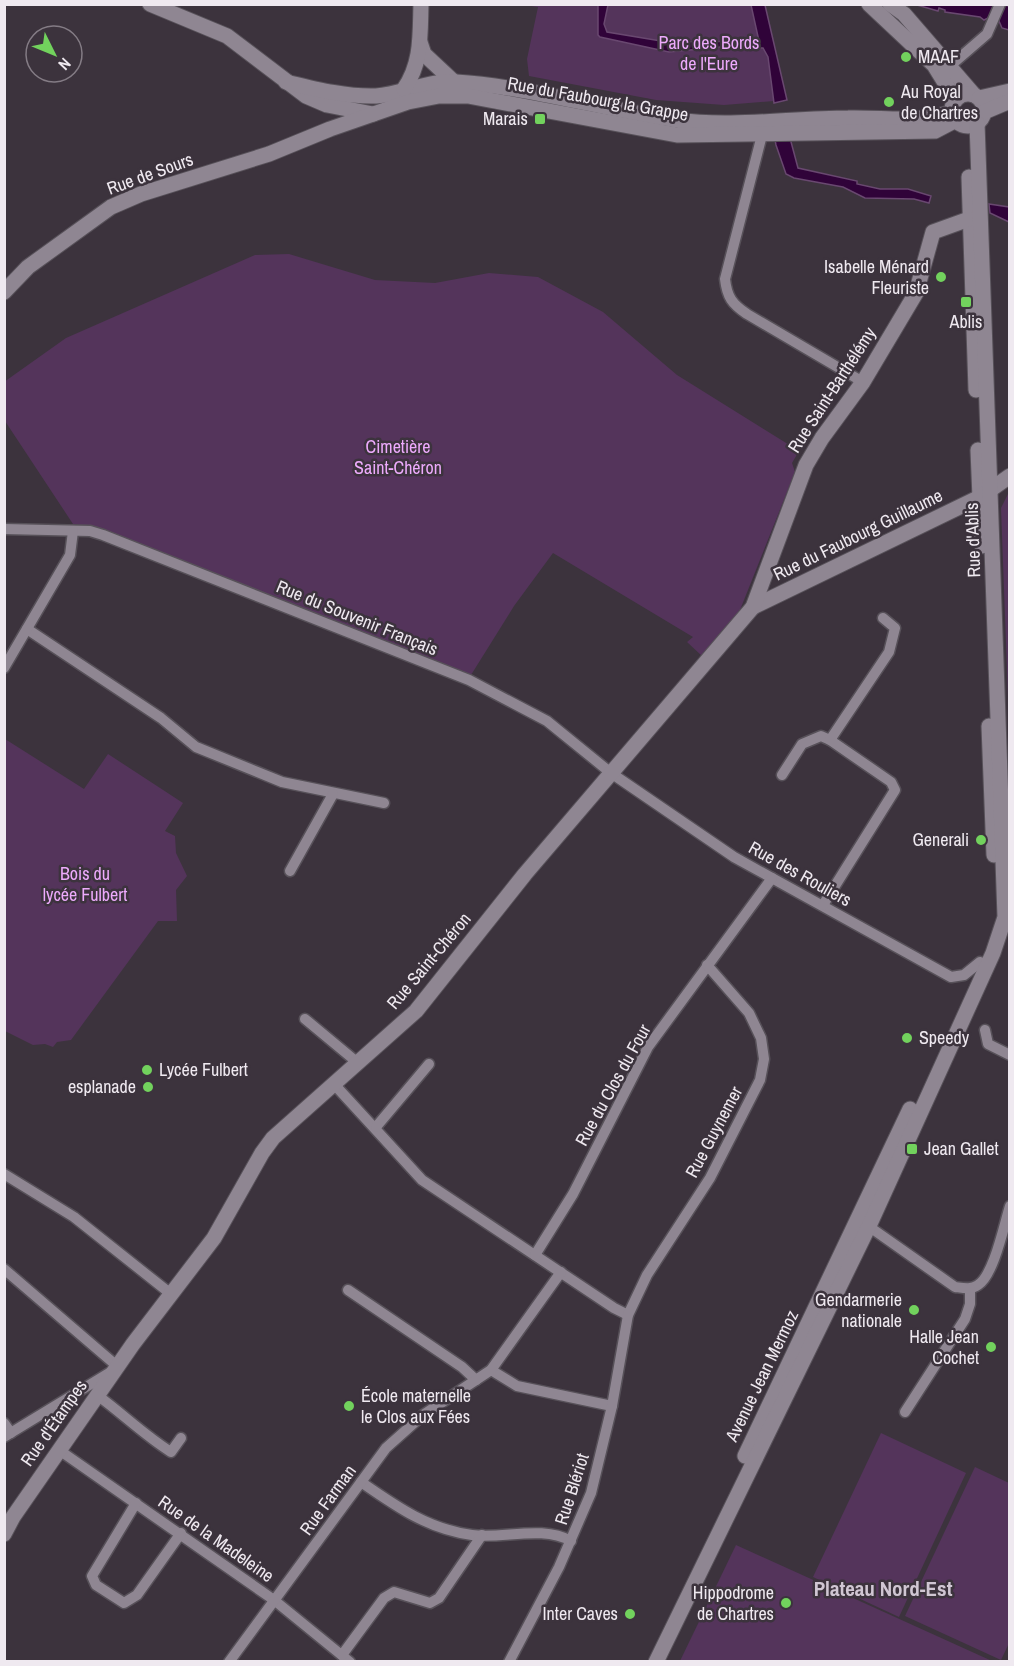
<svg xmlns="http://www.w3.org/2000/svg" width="1014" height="1666" font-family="'Archivo Narrow',sans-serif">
	<rect width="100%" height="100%" fill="#3c333d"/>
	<g fill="#54345b">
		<path d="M 525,5 L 751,5 L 768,57 L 774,101 L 724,105 L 656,100 L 529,76 L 527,59 L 538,7 Z"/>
		<path d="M 289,254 L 375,280 L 435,283 L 489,273 L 538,277 L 603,312 L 677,375 L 799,451 L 792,463 L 795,472 L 738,615 L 702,656 L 687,642 L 693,637 L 553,553 L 514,606 L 471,675 L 95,527 L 73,524 L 5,421 L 4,382 L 66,338 L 255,255 Z"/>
		<path d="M 1009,492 L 1009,724 L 1001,508 Z"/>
		<path d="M 5,739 L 84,789 L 108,754 L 183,803 L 165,831 L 175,836 L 176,853 L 187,876 L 176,890 L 177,921 L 158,921 L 71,1040 L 57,1042 L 53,1047 L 45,1044 L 33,1045 L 5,1031 Z"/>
		<path d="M 881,1433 L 966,1473 L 899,1617 L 813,1577 Z"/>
		<path d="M 975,1467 L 1009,1483 L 1010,1641 L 1001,1660 L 905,1616 Z"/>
		<path d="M 736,1545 L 992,1661 L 680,1661 Z"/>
	</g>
	<g fill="#300339" stroke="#694870" stroke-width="1.5">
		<path d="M 998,4 L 1009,6 L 1009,30 L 1002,28 L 999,21 L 990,17 L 984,20 L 980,17 L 945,12 L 945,10 L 939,8 L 938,11 L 917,5 Z"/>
		<path d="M 608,5 L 604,24 L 607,32 L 667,42 L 759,41 L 751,5 L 765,5 L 787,100 L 774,103 L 768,57 L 763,48 L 720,47 L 669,52 L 600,37 L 598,35 L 598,5 Z"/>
		<path d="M 790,138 L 798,168 L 857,181 L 857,184 L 880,189 L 908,189 L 931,196 L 929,203 L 914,199 L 865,198 L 843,187 L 794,178 L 786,174 L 776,145 L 775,140 Z"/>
		<path d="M 989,204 L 1009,207 L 1009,222 L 990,213 Z"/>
	</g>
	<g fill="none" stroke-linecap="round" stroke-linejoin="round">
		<g stroke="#575159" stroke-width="13">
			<g id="street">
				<path d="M 950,66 L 987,34 L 1000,4"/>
				<path d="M 762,135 L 725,279 C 727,297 732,304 747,314 L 863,382"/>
				<path d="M 4,529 L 90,531 L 103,535 L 469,680 L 547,721 L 611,773 L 734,857 L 951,977 L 964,975 L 980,962"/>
				<path d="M 27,629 L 161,718 L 196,747 L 282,782 L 384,803"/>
				<path d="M 4,668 L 70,555 L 73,531"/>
				<path d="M 782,775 L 802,744 L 821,736 L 830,740"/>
				<path d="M 290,871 L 333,794"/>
				<path d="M 823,905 L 895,790 L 891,782 L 830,740 L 889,652 L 895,628 L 883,618"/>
				<path d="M 305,1019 L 358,1063"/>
				<path d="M 985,1030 L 988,1044 L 1010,1055"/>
				<path d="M 333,1083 L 422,1180 L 614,1308 L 628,1315"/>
				<path d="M 376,1127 L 429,1064"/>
				<path d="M 4,1174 L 74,1217 L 171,1294"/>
				<path d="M 864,1223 L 955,1287 C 963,1288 971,1290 978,1285 C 994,1275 1004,1225 1010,1206"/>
				<path d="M 535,1255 L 573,1194 L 648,1047 L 772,878"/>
				<path d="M 4,1269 L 117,1366"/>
				<path d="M 348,1290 L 462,1367 L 476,1380"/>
				<path d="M 491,1370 L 517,1386 L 612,1406"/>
				<path d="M 97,1395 C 123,1414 144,1435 171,1452 L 181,1438"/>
				<path d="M 905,1412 L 965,1319 L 970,1304 L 970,1289"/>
				<path d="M 4,1423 L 11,1433"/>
				<path d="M 4,1437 L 114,1370"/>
				<path d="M 59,1450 L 274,1600 L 350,1662"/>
				<path d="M 361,1482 C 397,1507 428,1529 472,1535 C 504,1539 542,1525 571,1541"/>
				<path d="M 136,1503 L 92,1576 L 96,1585 L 124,1603 L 137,1595 L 181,1533"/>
				<path d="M 342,1655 L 384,1598 L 394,1592 L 430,1603 L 439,1598 L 482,1535"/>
				<path d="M 229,1662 L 386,1448 L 423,1415 L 491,1370 L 561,1272"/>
				<path d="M 509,1662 L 559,1567 L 591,1493 L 612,1406 L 628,1315 L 647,1275 L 710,1178 L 760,1080 L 764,1059 L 761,1038 L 749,1013 L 707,965"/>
			</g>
		</g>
		<g stroke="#575159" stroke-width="17">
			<g id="secondary">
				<path d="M 150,4 L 227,36 L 306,96 L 327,105 L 373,114"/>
				<path d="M 869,4 L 934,65 L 955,99"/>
				<path d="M 890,4 L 904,14 L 974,95"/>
				<path d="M 420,42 L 424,54 L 454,82"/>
				<path d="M 286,82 C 315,89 346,97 376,96 C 403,94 428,80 456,82 C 530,87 603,109 676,120 C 732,128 791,118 848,118 C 886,117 915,124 952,112"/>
				<path d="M 404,89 C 422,63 420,35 421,4"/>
				<circle cx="968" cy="110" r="16"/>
				<path d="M 979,98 L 1010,91"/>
				<path d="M 984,112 L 1010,101"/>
				<path d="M 969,177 L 976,390"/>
				<path d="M 4,292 L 28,267 L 111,207 L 141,194 L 269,154 L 330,129 L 408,102 L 439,96 L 468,96 L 677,135 L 935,131 L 956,120"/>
				<path d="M 978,450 L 982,546"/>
				<path d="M 753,607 L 980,497 L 1010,476"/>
				<path d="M 989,726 L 994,855"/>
				<path d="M 745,1456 L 910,1109"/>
				<path d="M 4,1534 L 13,1517 L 133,1344 L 214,1238 L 262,1153 L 273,1138 L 416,1011 L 525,874 L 753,607 L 806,465 L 822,438 L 863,382 L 916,293 L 933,232 L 969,219"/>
				<path d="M 656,1662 L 869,1226 L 993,953 L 1005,917 L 977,123"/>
			</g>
		</g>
		<use href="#street" stroke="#8f8692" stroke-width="10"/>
		<use href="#secondary" stroke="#8f8692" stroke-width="15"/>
	</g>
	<g fill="#72d25d" stroke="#3c333d" stroke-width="2">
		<circle cx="906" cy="57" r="6"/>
		<circle cx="889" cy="102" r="6"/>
		<rect x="534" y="113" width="12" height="12" rx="3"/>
		<circle cx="941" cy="277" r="6"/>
		<rect x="960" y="296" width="12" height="12" rx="3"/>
		<circle cx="981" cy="840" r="6"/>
		<circle cx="907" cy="1038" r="6"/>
		<circle cx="147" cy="1070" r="6"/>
		<circle cx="148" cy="1087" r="6"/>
		<rect x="906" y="1143" width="12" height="12" rx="3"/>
		<circle cx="914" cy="1310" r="6"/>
		<circle cx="991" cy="1347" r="6"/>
		<circle cx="349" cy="1406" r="6"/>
		<circle cx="786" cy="1603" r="6"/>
		<circle cx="630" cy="1614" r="6"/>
	</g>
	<g text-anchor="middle" stroke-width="5" stroke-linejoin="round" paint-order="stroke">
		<g font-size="18" fill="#edaafc" stroke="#3c333d">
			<text x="709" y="49">Parc des Bords<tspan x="709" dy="21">de l'Eure</tspan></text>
			<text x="398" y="453">Cimetière<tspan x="398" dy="21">Saint-Chéron</tspan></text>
			<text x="85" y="880">Bois du<tspan x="85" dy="21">lycée Fulbert</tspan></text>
		</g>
		<g font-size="18" fill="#efe9f0" stroke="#3c333d" text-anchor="end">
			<text x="918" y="63" text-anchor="start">MAAF</text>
			<text x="901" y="98" text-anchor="start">Au Royal<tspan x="901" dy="21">de Chartres</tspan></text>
			<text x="528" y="125">Marais</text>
			<text x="929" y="273">Isabelle Ménard<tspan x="929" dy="21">Fleuriste</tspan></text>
			<text x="966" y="328" text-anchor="middle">Ablis</text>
			<text x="969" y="846">Generali</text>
			<text x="919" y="1044" text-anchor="start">Speedy</text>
			<text x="159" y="1076" text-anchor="start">Lycée Fulbert</text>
			<text x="136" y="1093">esplanade</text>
			<text x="924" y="1155" text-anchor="start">Jean Gallet</text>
			<text x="902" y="1306">Gendarmerie<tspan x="902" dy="21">nationale</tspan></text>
			<text x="979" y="1343">Halle Jean<tspan x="979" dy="21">Cochet</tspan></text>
			<text x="361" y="1402" text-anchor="start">École maternelle<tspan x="361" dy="21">le Clos aux Fées</tspan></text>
			<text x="774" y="1599">Hippodrome<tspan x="774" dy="21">de Chartres</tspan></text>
			<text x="618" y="1620">Inter Caves</text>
		</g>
		<g font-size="18" fill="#efe9f0" stroke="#3c333d">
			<text transform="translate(598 99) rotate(10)" y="6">Rue du Faubourg la Grappe</text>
			<text transform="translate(150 174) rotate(-20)" y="6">Rue de Sours</text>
			<text transform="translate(832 390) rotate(-57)" y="6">Rue Saint-Barthélémy</text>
			<text transform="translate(858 535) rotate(-26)" y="6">Rue du Faubourg Guillaume</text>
			<text transform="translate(973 540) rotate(-92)" y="6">Rue d'Ablis</text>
			<text transform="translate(357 618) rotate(22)" y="6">Rue du Souvenir Français</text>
			<text transform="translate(800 874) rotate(29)" y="6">Rue des Rouliers</text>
			<text transform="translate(429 961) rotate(-50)" y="6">Rue Saint-Chéron</text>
			<text transform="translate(613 1085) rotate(-61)" y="6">Rue du Clos du Four</text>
			<text transform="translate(714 1132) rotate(-62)" y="6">Rue Guynemer</text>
			<text transform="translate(762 1376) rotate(-64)" y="6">Avenue Jean Mermoz</text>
			<text transform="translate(54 1423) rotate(-55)" y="6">Rue d'Étampes</text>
			<text transform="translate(572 1489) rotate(-72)" y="6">Rue Blériot</text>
			<text transform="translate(328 1500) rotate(-54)" y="6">Rue Farman</text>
			<text transform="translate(216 1539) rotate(35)" y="6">Rue de la Madeleine</text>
		</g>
		<g font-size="21" font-weight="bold" fill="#d0c6d3" stroke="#3c333d">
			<text x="883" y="1596">Plateau Nord-Est</text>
		</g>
	</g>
	<rect width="1014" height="1666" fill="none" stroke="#efe9f0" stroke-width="12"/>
	<g transform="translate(54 54) rotate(133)"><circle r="28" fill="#3c333d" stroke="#847c85" stroke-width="1.5"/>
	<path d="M0-4.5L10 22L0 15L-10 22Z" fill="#72d25d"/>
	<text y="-9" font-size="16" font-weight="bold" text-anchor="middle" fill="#efe9f0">N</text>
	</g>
</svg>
